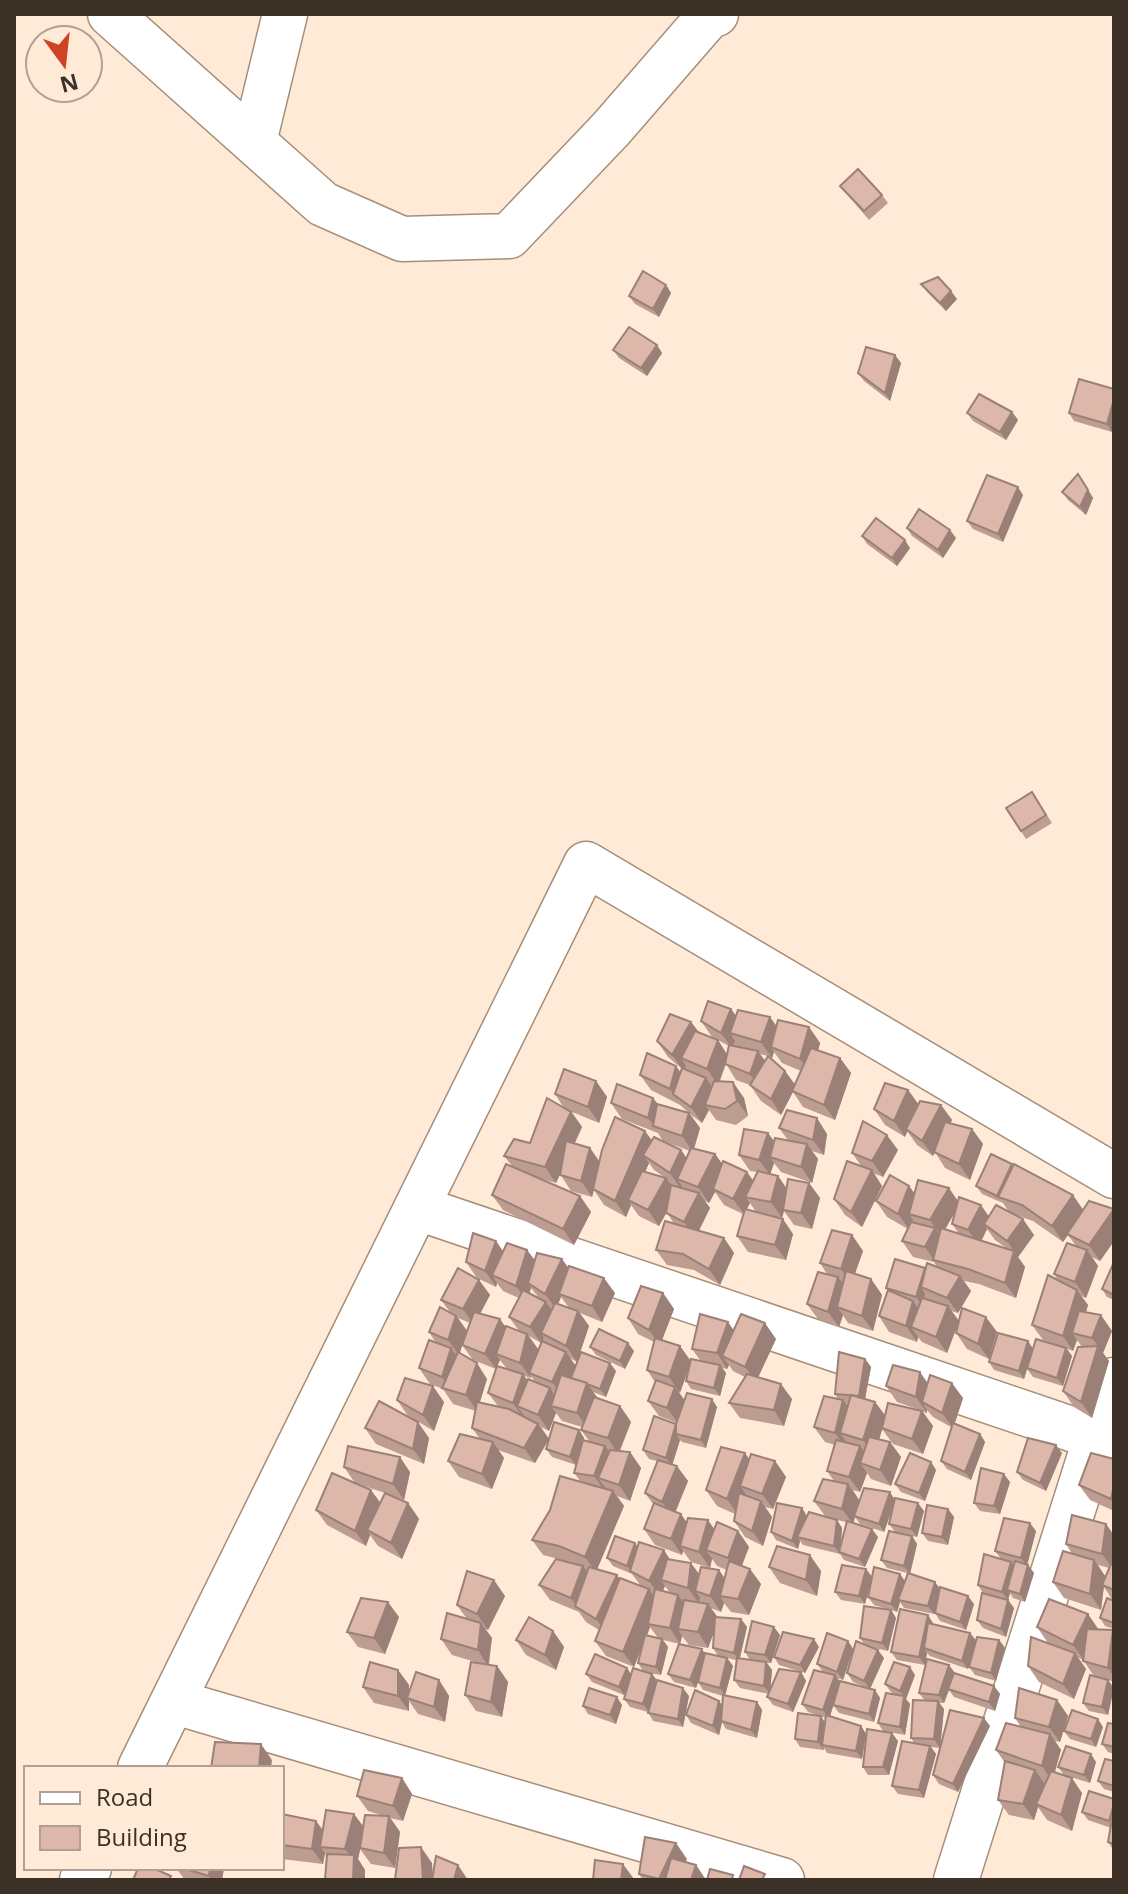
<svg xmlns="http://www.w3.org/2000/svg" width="1128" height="1894" font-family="'Open Sans',sans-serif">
	<rect width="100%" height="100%" fill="#ffead7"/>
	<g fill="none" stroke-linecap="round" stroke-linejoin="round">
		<g stroke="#a68e78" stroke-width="47">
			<g id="minor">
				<path d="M 110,14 L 323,204 L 402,239 L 509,236 L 611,129 L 710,15 L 716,14"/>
				<path d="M 254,142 L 285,14"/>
				<path d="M 418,1208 L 1095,1437"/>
				<path d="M 175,1702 L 782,1880"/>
				<path d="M 140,1768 L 586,864 L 1114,1176"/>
				<path d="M 82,1880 L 89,1868"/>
				<path d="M 956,1880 L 1114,1380"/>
			</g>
		</g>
		<use href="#minor" stroke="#fff" stroke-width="44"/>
	</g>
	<g fill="#bd9d92" fill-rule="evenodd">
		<path d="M 840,186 L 882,195 L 888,203 L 869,220 Z"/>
		<path d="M 921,284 L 957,299 L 946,311 L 927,292 Z"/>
		<path d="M 666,285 L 671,293 L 659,317 L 635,304 L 629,296 Z"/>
		<path d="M 657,345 L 662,353 L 647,376 L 619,358 L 613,350 Z"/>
		<path d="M 895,355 L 901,363 L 890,401 L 864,381 L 858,373 Z"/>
		<path d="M 1114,389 L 1114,426 L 1112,432 L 1074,421 L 1069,413 Z"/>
		<path d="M 1012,412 L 1018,420 L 1006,440 L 973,421 L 967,413 Z"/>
		<path d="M 1084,482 L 1093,498 L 1086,515 L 1068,500 L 1062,492 Z"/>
		<path d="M 1023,495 L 1003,542 L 973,529 L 967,521 Z"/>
		<path d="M 907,528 L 956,538 L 943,558 L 912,536 Z"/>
		<path d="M 862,536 L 910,548 L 897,566 L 867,544 Z"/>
		<path d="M 1032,792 L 1052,823 L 1026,839 L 1006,808 Z"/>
		<path d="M 731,1009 L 736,1016 L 777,1026 L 809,1027 L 820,1043 L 818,1051 L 840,1058 L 851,1073 L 835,1120 L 803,1107 L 793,1092 L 781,1115 L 761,1101 L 750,1085 L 736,1080 L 726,1064 L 720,1081 L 744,1098 L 748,1116 L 736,1125 L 716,1120 L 709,1110 L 702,1123 L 690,1114 L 700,1128 L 694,1149 L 715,1154 L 722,1164 L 753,1181 L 757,1172 L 750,1171 L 739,1155 L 768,1133 L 774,1142 L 788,1140 L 779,1128 L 827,1134 L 824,1155 L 812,1151 L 818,1159 L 812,1183 L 781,1172 L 774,1163 L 770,1174 L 778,1176 L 787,1189 L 809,1183 L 820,1198 L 812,1229 L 794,1225 L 784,1211 L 782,1218 L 767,1215 L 793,1234 L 786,1260 L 748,1252 L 737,1236 L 743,1214 L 724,1205 L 715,1192 L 709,1203 L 705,1201 L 710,1208 L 699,1231 L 724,1238 L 734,1253 L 720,1285 L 694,1270 L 667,1265 L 656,1250 L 674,1224 L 667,1212 L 659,1226 L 639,1216 L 631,1205 L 626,1217 L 604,1205 L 594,1190 L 592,1197 L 571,1191 L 560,1174 L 556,1183 L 536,1177 L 580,1196 L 591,1212 L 574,1245 L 503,1210 L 492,1195 L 512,1166 L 504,1156 L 530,1143 L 564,1108 L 555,1094 L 596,1081 L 607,1097 L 599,1123 L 572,1112 L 582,1127 L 575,1143 L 590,1148 L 599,1161 L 652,1141 L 681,1150 L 686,1158 L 690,1151 L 663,1141 L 658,1133 L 622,1119 L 611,1103 L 653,1098 L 658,1104 L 688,1112 L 680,1105 L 651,1090 L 640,1075 L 676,1066 L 681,1073 L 682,1069 L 668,1057 L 657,1041 L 691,1022 L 699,1032 L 718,1040 L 727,1055 L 729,1046 L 712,1037 L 701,1021 ZM 774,1052 L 782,1063 L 801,1071 L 795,1085 L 785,1071 L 769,1057 L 772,1058 ZM 760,1054 L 768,1056 L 765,1061 ZM 649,1163 L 654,1170 L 664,1177 L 645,1172 ZM 750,1203 L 756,1212 L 747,1209 Z"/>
		<path d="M 908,1090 L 918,1104 L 941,1105 L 952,1120 L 950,1124 L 972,1129 L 983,1144 L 970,1180 L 945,1168 L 935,1152 L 933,1156 L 917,1145 L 907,1131 L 905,1137 L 885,1125 L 874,1109 Z"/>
		<path d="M 898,1150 L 883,1177 L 873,1173 L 882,1186 L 862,1227 L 845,1215 L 834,1199 L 862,1167 L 852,1153 Z"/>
		<path d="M 1013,1165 L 1083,1209 L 1114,1209 L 1114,1241 L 1100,1261 L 1092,1257 L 1098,1266 L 1086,1298 L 1081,1296 L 1088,1305 L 1086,1312 L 1112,1331 L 1103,1353 L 1109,1361 L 1092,1418 L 1074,1407 L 1063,1391 L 1082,1347 L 1077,1340 L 1073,1351 L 1067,1349 L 1072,1356 L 1063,1386 L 1033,1377 L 1027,1369 L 1024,1379 L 994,1370 L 989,1362 L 1028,1341 L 1033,1349 L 1059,1346 L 1043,1340 L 1032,1325 L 1058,1280 L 1054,1274 L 1076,1246 L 1068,1235 L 1063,1242 L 1033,1221 L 1010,1213 L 1034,1235 L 1018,1257 L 1017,1256 L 1025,1267 L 1016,1298 L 979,1284 L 964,1281 L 971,1291 L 958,1313 L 951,1311 L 959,1321 L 997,1332 L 989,1359 L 967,1349 L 956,1333 L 959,1321 L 947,1353 L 922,1342 L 918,1337 L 917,1342 L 889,1332 L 879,1316 L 888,1290 L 886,1288 L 925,1268 L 937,1267 L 934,1262 L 913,1257 L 902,1241 L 908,1229 L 887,1217 L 876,1201 L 909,1186 L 914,1193 L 958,1202 L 989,1217 L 1009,1212 L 1003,1203 L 982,1194 L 976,1186 ZM 955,1211 L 952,1224 L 959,1234 L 945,1229 ZM 987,1229 L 995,1240 L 1009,1250 L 981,1241 Z"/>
		<path d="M 852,1235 L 863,1251 L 855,1274 L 871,1279 L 882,1295 L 873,1331 L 848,1323 L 843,1315 L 839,1327 L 818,1319 L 807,1304 L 827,1274 L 820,1263 Z"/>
		<path d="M 496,1241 L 503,1252 L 527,1250 L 535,1260 L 568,1268 L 615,1293 L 602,1322 L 580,1313 L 589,1326 L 577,1361 L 616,1371 L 606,1397 L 593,1392 L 598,1398 L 620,1406 L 631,1422 L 620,1451 L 630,1452 L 641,1468 L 630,1501 L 617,1496 L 624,1506 L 597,1569 L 620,1579 L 641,1586 L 632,1574 L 613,1566 L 607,1558 L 638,1547 L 670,1559 L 699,1574 L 725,1578 L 727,1570 L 717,1566 L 712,1559 L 710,1568 L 691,1562 L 683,1551 L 682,1555 L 655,1545 L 644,1529 L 653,1504 L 645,1493 L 657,1461 L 649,1459 L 643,1450 L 677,1423 L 659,1416 L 648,1401 L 655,1382 L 647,1370 L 654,1342 L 638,1334 L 628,1318 L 663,1293 L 674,1309 L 662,1340 L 680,1346 L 691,1361 L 700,1360 L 692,1349 L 734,1330 L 776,1339 L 758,1377 L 792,1399 L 784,1426 L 740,1418 L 729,1403 L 745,1377 L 733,1371 L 729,1365 L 727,1369 L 722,1368 L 726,1373 L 720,1396 L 691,1389 L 686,1381 L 689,1367 L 679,1393 L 684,1400 L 717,1407 L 706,1448 L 682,1442 L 680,1440 L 672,1464 L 688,1481 L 675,1512 L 687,1523 L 714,1529 L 738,1531 L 749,1547 L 742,1566 L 761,1584 L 749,1615 L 731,1612 L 724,1603 L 721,1612 L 711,1608 L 717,1617 L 741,1619 L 747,1627 L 740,1658 L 750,1660 L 745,1652 L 780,1635 L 771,1663 L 767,1663 L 772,1670 L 770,1690 L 801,1672 L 806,1681 L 793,1712 L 773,1705 L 767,1697 L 769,1694 L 740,1688 L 734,1680 L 736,1660 L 727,1658 L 733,1666 L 725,1695 L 757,1702 L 762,1710 L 757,1738 L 726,1729 L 722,1722 L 719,1735 L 691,1723 L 686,1715 L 722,1706 L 723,1696 L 703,1690 L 698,1682 L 696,1688 L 674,1682 L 668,1674 L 705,1654 L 718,1656 L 713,1648 L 714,1631 L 708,1648 L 689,1645 L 682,1636 L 680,1644 L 663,1640 L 668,1647 L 661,1675 L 649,1673 L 652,1674 L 657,1680 L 689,1696 L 683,1727 L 653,1721 L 648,1712 L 630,1707 L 624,1699 L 627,1688 L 624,1695 L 592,1682 L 586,1674 L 627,1668 L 631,1674 L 643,1671 L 638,1663 L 641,1649 L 634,1667 L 606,1656 L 595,1641 L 599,1630 L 586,1622 L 579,1612 L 550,1600 L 539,1585 L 574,1563 L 543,1555 L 532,1540 L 581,1482 L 574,1473 L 576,1465 L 552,1457 L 546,1449 L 579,1430 L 584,1438 L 584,1440 L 590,1442 L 581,1430 L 582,1427 L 562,1421 L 556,1413 L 549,1431 L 541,1427 L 549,1439 L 535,1463 L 498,1450 L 504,1458 L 492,1489 L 459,1477 L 448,1461 L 480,1439 L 472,1428 L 476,1411 L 453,1404 L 443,1389 L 430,1384 L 419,1368 L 436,1343 L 429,1332 L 450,1312 L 441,1300 L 479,1280 L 490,1295 L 480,1314 L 506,1326 L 519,1331 L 509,1317 L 519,1298 L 503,1291 L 497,1283 L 496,1287 L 477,1278 L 466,1262 ZM 531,1288 L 539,1298 L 529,1293 ZM 561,1297 L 569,1308 L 558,1304 ZM 458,1318 L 470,1323 L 467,1331 ZM 529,1336 L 541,1343 L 536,1355 L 538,1349 ZM 462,1345 L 473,1360 L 496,1369 L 488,1393 L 498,1406 L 480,1402 L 487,1379 L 460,1353 ZM 570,1358 L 577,1362 L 576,1366 ZM 500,1360 L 507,1369 L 497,1366 ZM 524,1376 L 531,1378 L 532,1377 L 535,1382 L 527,1381 ZM 665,1586 L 670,1593 L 663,1591 ZM 650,1627 L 658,1638 L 647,1636 Z"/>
		<path d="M 1114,1262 L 1114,1300 L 1107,1297 L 1102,1289 Z"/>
		<path d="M 590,1347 L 634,1351 L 625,1369 L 596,1355 Z"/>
		<path d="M 865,1359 L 871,1367 L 865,1399 L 875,1402 L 885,1415 L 917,1409 L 897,1402 L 886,1386 L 928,1383 L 963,1398 L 955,1423 L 980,1434 L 985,1442 L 971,1480 L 947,1469 L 941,1461 L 951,1427 L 933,1417 L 927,1410 L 927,1413 L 923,1412 L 933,1426 L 923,1454 L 893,1444 L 882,1429 L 879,1439 L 890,1442 L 901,1457 L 891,1486 L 871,1479 L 867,1473 L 860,1492 L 853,1490 L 859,1500 L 894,1499 L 924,1511 L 917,1537 L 895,1532 L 889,1524 L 892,1510 L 884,1532 L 860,1524 L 855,1517 L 854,1523 L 878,1537 L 865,1567 L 844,1560 L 840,1554 L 803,1545 L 800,1541 L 798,1549 L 776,1540 L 771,1532 L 802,1508 L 807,1516 L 825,1516 L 814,1501 L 834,1481 L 827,1471 L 835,1445 L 825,1442 L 814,1427 L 838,1399 L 835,1394 ZM 837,1520 L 846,1522 L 841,1544 L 842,1528 Z"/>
		<path d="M 397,1400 L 444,1402 L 434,1431 L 408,1416 Z"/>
		<path d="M 365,1428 L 429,1438 L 424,1464 L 376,1444 Z"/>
		<path d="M 1062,1453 L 1046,1491 L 1023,1480 L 1017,1472 Z"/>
		<path d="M 749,1459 L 775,1461 L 786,1477 L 773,1509 L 765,1507 L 772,1517 L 763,1546 L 745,1537 L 734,1521 L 735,1514 L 717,1506 L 706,1490 Z"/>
		<path d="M 1114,1459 L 1114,1511 L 1090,1500 L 1079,1485 Z"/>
		<path d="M 931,1462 L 936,1470 L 925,1501 L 901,1492 L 895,1484 Z"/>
		<path d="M 344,1467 L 410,1472 L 404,1500 L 386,1494 L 408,1503 L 419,1519 L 402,1559 L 378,1546 L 370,1535 L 366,1546 L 327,1525 L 316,1510 L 380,1503 L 385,1493 L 355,1483 Z"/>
		<path d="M 1010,1482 L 1000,1514 L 980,1511 L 974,1503 Z"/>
		<path d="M 948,1509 L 954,1517 L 948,1545 L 928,1541 L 922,1533 Z"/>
		<path d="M 1036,1531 L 1027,1564 L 1034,1573 L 1025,1602 L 1013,1598 L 1010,1593 L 1008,1600 L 1014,1608 L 1006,1637 L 983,1628 L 977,1620 L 999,1597 L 983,1593 L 978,1585 L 1001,1559 L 995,1551 Z"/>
		<path d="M 1114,1535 L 1114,1629 L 1105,1626 L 1100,1618 L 1113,1601 L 1104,1587 L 1101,1610 L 1064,1598 L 1053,1582 L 1072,1554 L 1066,1544 ZM 1098,1565 L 1109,1568 L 1105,1579 L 1105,1576 Z"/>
		<path d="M 912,1536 L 917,1544 L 910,1574 L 974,1604 L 966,1630 L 940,1621 L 935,1613 L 935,1610 L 934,1614 L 904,1608 L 900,1602 L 897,1612 L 891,1610 L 896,1618 L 888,1651 L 870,1647 L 884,1658 L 870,1689 L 880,1698 L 874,1722 L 839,1713 L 833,1705 L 830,1716 L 861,1726 L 866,1734 L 862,1759 L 827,1753 L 824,1748 L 824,1750 L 800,1747 L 795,1739 L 825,1723 L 826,1718 L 808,1712 L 802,1704 L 823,1672 L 817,1664 L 848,1641 L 853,1649 L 843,1680 L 837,1678 L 839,1681 L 868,1688 L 853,1682 L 847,1673 L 865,1645 L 860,1638 L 890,1610 L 874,1605 L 868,1597 L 900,1574 L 905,1581 L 907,1573 L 887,1568 L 881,1560 Z"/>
		<path d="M 769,1567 L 821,1571 L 817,1596 L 780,1583 Z"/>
		<path d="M 866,1569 L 872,1577 L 865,1604 L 841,1600 L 835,1592 Z"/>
		<path d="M 505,1596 L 488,1630 L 485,1629 L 492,1638 L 489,1665 L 497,1666 L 508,1682 L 502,1717 L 476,1711 L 465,1695 L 479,1663 L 452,1655 L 441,1639 L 467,1619 L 457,1605 Z"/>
		<path d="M 399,1617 L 385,1654 L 358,1647 L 347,1632 Z"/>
		<path d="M 933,1623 L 933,1624 L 970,1633 L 976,1640 L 999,1640 L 1005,1648 L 996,1681 L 975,1675 L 969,1667 L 973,1652 L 968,1669 L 930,1656 L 927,1653 L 925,1665 L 897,1660 L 891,1652 Z"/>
		<path d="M 1037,1627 L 1113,1630 L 1114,1682 L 1108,1680 L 1114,1688 L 1108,1715 L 1089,1711 L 1083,1703 L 1094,1676 L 1083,1660 L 1077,1657 L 1086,1669 L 1074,1699 L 1039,1682 L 1028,1666 L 1048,1643 Z"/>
		<path d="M 553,1631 L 564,1647 L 556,1670 L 526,1655 L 516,1640 Z"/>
		<path d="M 819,1647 L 805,1673 L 779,1665 L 774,1657 Z"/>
		<path d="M 398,1670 L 409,1685 L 409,1693 L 439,1680 L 449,1696 L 445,1722 L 418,1714 L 409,1701 L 409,1711 L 374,1703 L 363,1687 Z"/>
		<path d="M 955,1673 L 994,1686 L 1000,1694 L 995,1711 L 954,1697 L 949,1690 L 944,1703 L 939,1703 L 944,1709 L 940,1748 L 931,1747 L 936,1754 L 924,1798 L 898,1794 L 892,1786 L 914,1743 L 911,1738 L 925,1701 L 919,1693 Z"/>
		<path d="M 915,1675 L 906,1699 L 910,1704 L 905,1735 L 883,1731 L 878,1723 L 896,1695 L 891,1692 L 885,1684 Z"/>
		<path d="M 1057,1700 L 1068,1716 L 1060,1742 L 1055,1741 L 1061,1750 L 1055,1772 L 1082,1793 L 1072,1831 L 1047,1820 L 1038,1807 L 1034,1820 L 1009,1815 L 998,1800 L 1005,1763 L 996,1750 L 1021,1727 L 1015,1718 Z"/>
		<path d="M 622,1705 L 616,1724 L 588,1714 L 583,1706 Z"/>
		<path d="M 1114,1724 L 1114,1754 L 1108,1752 L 1102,1744 Z"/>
		<path d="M 990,1726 L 958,1792 L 939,1784 L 933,1775 Z"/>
		<path d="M 1103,1727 L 1096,1747 L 1070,1739 L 1064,1731 Z"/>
		<path d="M 898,1741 L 889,1775 L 868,1775 L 863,1767 Z"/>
		<path d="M 1114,1761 L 1114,1792 L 1104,1789 L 1098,1781 Z"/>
		<path d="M 1096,1762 L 1090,1783 L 1064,1775 L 1058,1767 Z"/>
		<path d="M 402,1778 L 412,1794 L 403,1821 L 390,1818 L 400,1832 L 395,1868 L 371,1864 L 360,1849 L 358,1859 L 365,1870 L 326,1856 L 325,1853 L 323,1864 L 282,1859 L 282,1814 L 316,1821 L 323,1830 L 354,1814 L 363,1826 L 384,1816 L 368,1811 L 357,1796 Z"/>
		<path d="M 1114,1799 L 1114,1851 L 1108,1842 L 1111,1828 L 1088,1820 L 1082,1812 Z"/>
		<path d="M 687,1859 L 685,1862 L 696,1865 L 706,1880 L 643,1880 L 639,1874 Z"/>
		<path d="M 176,1868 L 224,1868 L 222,1880 L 185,1880 Z"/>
	</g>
	<g fill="#9a8077">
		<path d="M 666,285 L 671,293 L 659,317 L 653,309 Z"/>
		<path d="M 951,291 L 957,299 L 946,311 L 940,303 Z"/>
		<path d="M 657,345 L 662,353 L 647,376 L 641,368 Z"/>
		<path d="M 895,355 L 901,363 L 890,401 L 885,393 Z"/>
		<path d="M 1114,399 L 1114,426 L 1112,432 L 1107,424 Z"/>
		<path d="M 1012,412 L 1018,420 L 1006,440 L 1000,432 Z"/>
		<path d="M 1078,474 L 1093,498 L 1086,515 L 1080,507 Z"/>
		<path d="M 1018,487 L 1023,495 L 1003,542 L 998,534 Z"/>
		<path d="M 950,530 L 956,538 L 943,558 L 938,550 Z"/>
		<path d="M 905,540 L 910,548 L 897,566 L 892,558 Z"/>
		<path d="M 731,1009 L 742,1025 L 730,1033 L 735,1041 L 732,1048 L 721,1033 Z"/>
		<path d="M 770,1017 L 781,1032 L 771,1047 L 774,1052 L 772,1058 L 761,1042 Z"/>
		<path d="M 691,1022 L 702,1037 L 681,1058 L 686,1066 L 683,1070 L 672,1055 Z"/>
		<path d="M 809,1027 L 820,1043 L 811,1075 L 800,1059 Z"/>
		<path d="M 718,1040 L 728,1056 L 718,1085 L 707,1069 Z"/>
		<path d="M 758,1051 L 769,1067 L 761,1090 L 750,1074 Z"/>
		<path d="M 840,1058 L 851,1073 L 835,1120 L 824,1105 Z"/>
		<path d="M 676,1066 L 687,1082 L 673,1094 L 680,1105 L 670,1089 Z"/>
		<path d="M 785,1071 L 796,1086 L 781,1115 L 771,1099 Z"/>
		<path d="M 706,1078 L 717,1094 L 705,1105 L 709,1110 L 702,1123 L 691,1107 Z"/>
		<path d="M 596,1081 L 607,1097 L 599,1123 L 588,1107 Z"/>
		<path d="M 733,1082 L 744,1098 L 748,1116 L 737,1101 Z"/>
		<path d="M 908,1090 L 919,1105 L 905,1137 L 894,1121 Z"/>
		<path d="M 653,1098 L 664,1113 L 654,1126 L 648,1118 Z"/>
		<path d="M 941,1105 L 952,1120 L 933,1156 L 922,1141 Z"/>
		<path d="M 571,1112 L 582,1127 L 556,1183 L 545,1167 Z"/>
		<path d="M 689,1113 L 700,1128 L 693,1152 L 682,1136 Z"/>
		<path d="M 817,1118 L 827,1134 L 824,1155 L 813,1140 Z"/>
		<path d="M 972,1129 L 983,1144 L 970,1180 L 959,1164 Z"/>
		<path d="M 645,1131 L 656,1146 L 643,1155 L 649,1163 L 632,1202 L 628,1200 L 631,1205 L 626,1217 L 615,1201 Z"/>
		<path d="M 768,1133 L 779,1148 L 770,1157 L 774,1163 L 770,1175 L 759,1160 Z"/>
		<path d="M 887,1135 L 898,1150 L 883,1177 L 872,1161 Z"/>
		<path d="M 807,1144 L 818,1159 L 812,1183 L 801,1167 Z"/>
		<path d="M 590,1148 L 601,1164 L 592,1197 L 581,1181 Z"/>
		<path d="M 681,1150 L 692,1166 L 677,1179 L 682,1186 L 681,1189 L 670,1173 Z"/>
		<path d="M 715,1154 L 726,1169 L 713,1189 L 715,1192 L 709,1203 L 698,1187 Z"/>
		<path d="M 872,1170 L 882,1186 L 862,1227 L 851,1212 Z"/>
		<path d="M 747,1172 L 758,1187 L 745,1197 L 750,1203 L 744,1214 L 733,1199 Z"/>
		<path d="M 778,1176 L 789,1192 L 782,1218 L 771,1202 Z"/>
		<path d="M 666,1178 L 677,1193 L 659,1226 L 648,1210 Z"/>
		<path d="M 809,1183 L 820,1198 L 812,1229 L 801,1213 Z"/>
		<path d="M 909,1186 L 920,1201 L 909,1214 L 913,1220 L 909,1229 L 898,1214 Z"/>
		<path d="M 949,1188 L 960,1204 L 941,1236 L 930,1220 Z"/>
		<path d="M 699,1193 L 710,1208 L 695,1238 L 684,1222 Z"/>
		<path d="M 1073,1195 L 1084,1211 L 1063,1242 L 1052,1226 Z"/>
		<path d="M 580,1196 L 591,1212 L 574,1245 L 563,1229 Z"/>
		<path d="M 981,1205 L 992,1221 L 984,1224 L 987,1229 L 979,1246 L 968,1230 Z"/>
		<path d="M 1114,1210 L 1114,1241 L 1100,1261 L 1089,1245 Z"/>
		<path d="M 783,1219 L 793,1234 L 786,1260 L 775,1245 Z"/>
		<path d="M 1023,1219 L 1034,1235 L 1018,1257 L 1007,1241 Z"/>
		<path d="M 935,1228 L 946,1244 L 935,1261 L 925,1247 Z"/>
		<path d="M 852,1235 L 863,1251 L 851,1284 L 841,1269 Z"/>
		<path d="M 724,1238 L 734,1253 L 720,1285 L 709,1269 Z"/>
		<path d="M 496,1241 L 507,1257 L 492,1275 L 497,1283 L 496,1287 L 485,1271 Z"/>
		<path d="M 527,1250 L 538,1266 L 528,1283 L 531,1288 L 527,1301 L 516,1286 Z"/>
		<path d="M 1087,1250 L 1098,1266 L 1086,1298 L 1075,1282 Z"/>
		<path d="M 1014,1251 L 1025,1267 L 1016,1298 L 1005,1283 Z"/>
		<path d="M 562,1259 L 573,1274 L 559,1294 L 561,1297 L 556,1309 L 545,1294 Z"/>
		<path d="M 925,1268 L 921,1287 L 925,1294 L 922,1305 L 916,1297 Z"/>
		<path d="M 960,1276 L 971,1291 L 958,1313 L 947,1298 Z"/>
		<path d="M 838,1277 L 849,1292 L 837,1307 L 843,1315 L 839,1327 L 828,1312 Z"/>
		<path d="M 604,1278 L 615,1293 L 602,1322 L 592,1306 Z"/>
		<path d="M 871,1279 L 882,1295 L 873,1331 L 862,1316 Z"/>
		<path d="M 479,1280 L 490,1295 L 474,1325 L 463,1309 Z"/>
		<path d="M 1077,1290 L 1088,1305 L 1079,1335 L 1072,1333 L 1077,1340 L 1073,1351 L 1063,1336 Z"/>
		<path d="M 663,1293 L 674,1309 L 660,1345 L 649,1330 Z"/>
		<path d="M 913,1301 L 924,1316 L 911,1327 L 918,1337 L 917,1342 L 906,1326 Z"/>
		<path d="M 546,1302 L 557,1318 L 541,1333 L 544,1338 L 541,1343 L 530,1327 Z"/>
		<path d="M 948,1306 L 959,1321 L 947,1353 L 936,1337 Z"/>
		<path d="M 578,1311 L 589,1326 L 577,1362 L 566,1346 Z"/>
		<path d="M 1101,1315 L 1112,1331 L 1103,1353 L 1109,1361 L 1092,1418 L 1081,1402 L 1098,1346 L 1092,1338 Z"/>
		<path d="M 456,1316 L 467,1331 L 459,1355 L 448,1340 Z"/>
		<path d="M 986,1317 L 997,1332 L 989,1359 L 978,1344 Z"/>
		<path d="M 500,1319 L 511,1335 L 496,1354 L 500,1360 L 496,1369 L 485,1354 Z"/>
		<path d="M 728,1322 L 739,1338 L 722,1356 L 729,1365 L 727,1369 L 717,1353 Z"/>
		<path d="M 765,1323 L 776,1339 L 756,1382 L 745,1367 Z"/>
		<path d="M 527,1334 L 538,1349 L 532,1374 L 529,1373 L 531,1378 L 520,1363 Z"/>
		<path d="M 1028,1341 L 1033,1349 L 1024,1379 L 1019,1371 Z"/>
		<path d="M 628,1343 L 634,1351 L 625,1369 L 620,1361 Z"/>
		<path d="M 680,1346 L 691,1362 L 680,1393 L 669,1377 Z"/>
		<path d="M 451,1348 L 462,1363 L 451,1391 L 442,1377 Z"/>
		<path d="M 1066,1348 L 1072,1356 L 1063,1386 L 1057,1378 Z"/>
		<path d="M 566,1352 L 577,1368 L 563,1397 L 552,1382 Z"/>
		<path d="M 865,1359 L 871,1367 L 864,1404 L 859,1396 Z"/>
		<path d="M 477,1363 L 487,1379 L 477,1411 L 466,1395 Z"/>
		<path d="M 610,1363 L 616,1371 L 606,1397 L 600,1389 Z"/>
		<path d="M 720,1365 L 726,1373 L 720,1396 L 714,1388 Z"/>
		<path d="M 920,1372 L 931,1388 L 922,1402 L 927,1410 L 927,1413 L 916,1397 Z"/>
		<path d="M 523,1374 L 534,1390 L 517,1406 L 525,1417 L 524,1419 L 513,1403 Z"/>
		<path d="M 587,1383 L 598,1399 L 588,1429 L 577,1413 Z"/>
		<path d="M 952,1383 L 963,1398 L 953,1428 L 942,1413 Z"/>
		<path d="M 781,1384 L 792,1399 L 784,1426 L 774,1410 Z"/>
		<path d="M 433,1386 L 444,1402 L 434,1431 L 423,1415 Z"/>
		<path d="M 675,1387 L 686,1402 L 678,1423 L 667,1408 Z"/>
		<path d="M 550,1388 L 560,1404 L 551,1406 L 556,1413 L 549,1431 L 538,1415 Z"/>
		<path d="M 712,1399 L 717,1407 L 706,1448 L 701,1440 Z"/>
		<path d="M 843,1400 L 854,1415 L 840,1433 L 848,1444 L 846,1449 L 835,1433 Z"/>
		<path d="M 875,1402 L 886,1417 L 874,1456 L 863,1440 Z"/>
		<path d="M 620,1406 L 631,1422 L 618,1454 L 608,1438 Z"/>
		<path d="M 922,1411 L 933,1426 L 923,1454 L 912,1439 Z"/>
		<path d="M 418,1422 L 429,1438 L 424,1464 L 413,1449 Z"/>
		<path d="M 538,1424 L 549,1439 L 535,1463 L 524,1448 Z"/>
		<path d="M 676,1424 L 676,1434 L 680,1440 L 672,1466 L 666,1458 Z"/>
		<path d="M 579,1430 L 584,1438 L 576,1465 L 570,1457 Z"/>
		<path d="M 980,1434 L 985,1442 L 971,1480 L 965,1472 Z"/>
		<path d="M 493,1442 L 504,1458 L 492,1489 L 482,1474 Z"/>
		<path d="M 890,1442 L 901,1457 L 891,1486 L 880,1470 Z"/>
		<path d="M 1056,1445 L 1062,1453 L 1046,1491 L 1040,1483 Z"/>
		<path d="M 605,1446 L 616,1461 L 598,1478 L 606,1489 L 605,1491 L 594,1476 Z"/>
		<path d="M 860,1446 L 871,1461 L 860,1463 L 867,1473 L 860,1492 L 849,1477 Z"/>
		<path d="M 630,1452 L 641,1468 L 630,1501 L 619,1485 Z"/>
		<path d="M 745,1453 L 756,1469 L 740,1486 L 746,1494 L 738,1515 L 727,1499 Z"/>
		<path d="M 400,1457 L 410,1472 L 404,1500 L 393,1484 Z"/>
		<path d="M 775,1461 L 786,1477 L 773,1509 L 762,1494 Z"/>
		<path d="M 931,1462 L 936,1470 L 925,1501 L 919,1493 Z"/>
		<path d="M 677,1466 L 688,1481 L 673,1518 L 662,1502 Z"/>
		<path d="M 1004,1474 L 1010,1482 L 1000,1514 L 994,1506 Z"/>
		<path d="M 848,1484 L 859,1500 L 853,1524 L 842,1509 Z"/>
		<path d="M 1114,1485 L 1114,1503 L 1111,1499 Z"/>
		<path d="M 371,1490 L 382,1505 L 367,1530 L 370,1535 L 366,1546 L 355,1531 Z"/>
		<path d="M 613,1491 L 624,1506 L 596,1572 L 585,1557 Z"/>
		<path d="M 890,1492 L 895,1500 L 884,1532 L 879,1524 Z"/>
		<path d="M 761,1501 L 772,1517 L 763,1546 L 752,1531 Z"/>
		<path d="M 408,1503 L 419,1519 L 402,1559 L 391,1543 Z"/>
		<path d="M 918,1503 L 924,1511 L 917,1537 L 911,1529 Z"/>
		<path d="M 802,1508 L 807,1517 L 797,1537 L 800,1541 L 798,1549 L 792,1541 Z"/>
		<path d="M 948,1509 L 954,1517 L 948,1545 L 942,1537 Z"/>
		<path d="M 681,1514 L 692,1530 L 680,1546 L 683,1551 L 682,1555 L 671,1539 Z"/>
		<path d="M 708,1520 L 719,1536 L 706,1550 L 712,1559 L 710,1568 L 699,1552 Z"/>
		<path d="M 837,1520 L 842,1528 L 840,1554 L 834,1546 Z"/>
		<path d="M 1030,1523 L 1036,1531 L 1027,1566 L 1021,1558 Z"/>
		<path d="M 1106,1524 L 1114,1535 L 1113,1569 L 1102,1554 Z"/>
		<path d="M 872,1529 L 878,1537 L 865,1567 L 859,1559 Z"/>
		<path d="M 738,1531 L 749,1547 L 738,1574 L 728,1558 Z"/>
		<path d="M 912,1536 L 917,1544 L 910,1574 L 904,1566 Z"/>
		<path d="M 635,1543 L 641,1551 L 631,1571 L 627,1566 Z"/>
		<path d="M 664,1550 L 674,1566 L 661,1580 L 665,1586 L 660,1596 L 649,1581 Z"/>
		<path d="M 810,1555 L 821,1571 L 817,1596 L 806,1580 Z"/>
		<path d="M 1094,1560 L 1105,1576 L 1101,1610 L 1090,1594 Z"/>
		<path d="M 1011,1562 L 1017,1570 L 1007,1590 L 1010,1593 L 1008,1600 L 1002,1592 Z"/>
		<path d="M 691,1563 L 702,1578 L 695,1591 L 700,1597 L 699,1604 L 688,1588 Z"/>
		<path d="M 1028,1565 L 1034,1573 L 1025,1602 L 1020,1594 Z"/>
		<path d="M 583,1566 L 594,1581 L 579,1609 L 571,1598 Z"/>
		<path d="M 750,1569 L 761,1584 L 749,1615 L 738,1599 Z"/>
		<path d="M 866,1569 L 872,1577 L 865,1604 L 859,1596 Z"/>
		<path d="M 719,1570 L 730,1586 L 720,1596 L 724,1603 L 721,1612 L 710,1596 Z"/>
		<path d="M 900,1574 L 905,1582 L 898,1600 L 900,1602 L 897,1612 L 891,1604 Z"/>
		<path d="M 617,1575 L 628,1591 L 607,1634 L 596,1619 Z"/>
		<path d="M 494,1580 L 505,1596 L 488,1630 L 477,1614 Z"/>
		<path d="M 935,1582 L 941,1590 L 934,1614 L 928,1606 Z"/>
		<path d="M 649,1589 L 660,1605 L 648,1624 L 650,1627 L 634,1667 L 623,1652 Z"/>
		<path d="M 678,1595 L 689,1610 L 678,1629 L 682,1636 L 680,1644 L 670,1628 Z"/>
		<path d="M 968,1596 L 974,1604 L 966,1630 L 960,1622 Z"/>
		<path d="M 1008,1600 L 1014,1608 L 1006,1637 L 1001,1629 Z"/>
		<path d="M 388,1602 L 399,1617 L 385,1654 L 374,1638 Z"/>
		<path d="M 708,1604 L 719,1619 L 708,1648 L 698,1632 Z"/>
		<path d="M 891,1610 L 896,1618 L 888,1651 L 882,1643 Z"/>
		<path d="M 1088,1614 L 1099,1630 L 1084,1660 L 1073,1645 Z"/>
		<path d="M 928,1615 L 933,1623 L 928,1650 L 924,1648 L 927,1653 L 925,1665 L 919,1657 Z"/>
		<path d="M 741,1619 L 747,1627 L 739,1661 L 734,1653 Z"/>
		<path d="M 481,1623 L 492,1638 L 488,1666 L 478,1650 Z"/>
		<path d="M 774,1627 L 780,1635 L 771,1663 L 765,1655 Z"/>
		<path d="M 1113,1630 L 1114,1632 L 1114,1677 L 1108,1668 Z"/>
		<path d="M 553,1631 L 564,1647 L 556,1670 L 545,1655 Z"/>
		<path d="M 970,1633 L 976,1641 L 968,1669 L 962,1661 Z"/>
		<path d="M 662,1639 L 668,1647 L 661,1675 L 656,1667 Z"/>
		<path d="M 814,1639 L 819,1647 L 805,1673 L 800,1665 Z"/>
		<path d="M 999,1640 L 1005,1648 L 996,1681 L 991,1673 Z"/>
		<path d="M 848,1641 L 853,1649 L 843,1680 L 837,1672 Z"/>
		<path d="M 702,1649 L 707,1657 L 696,1688 L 690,1680 Z"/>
		<path d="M 878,1650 L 884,1658 L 870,1689 L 864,1681 Z"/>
		<path d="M 1075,1653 L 1086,1669 L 1074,1699 L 1063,1684 Z"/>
		<path d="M 727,1658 L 733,1666 L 725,1696 L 720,1688 Z"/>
		<path d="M 766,1662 L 772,1670 L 770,1694 L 764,1686 Z"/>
		<path d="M 949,1665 L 955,1673 L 944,1703 L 939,1695 Z"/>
		<path d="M 497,1666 L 508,1682 L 502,1717 L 491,1702 Z"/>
		<path d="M 910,1667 L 915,1675 L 906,1699 L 910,1704 L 905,1735 L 900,1727 L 904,1696 L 900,1691 Z"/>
		<path d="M 627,1668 L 632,1676 L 624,1695 L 619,1687 Z"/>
		<path d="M 398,1670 L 409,1685 L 409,1699 L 407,1698 L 409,1701 L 409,1711 L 398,1696 Z"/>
		<path d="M 801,1672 L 806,1681 L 793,1712 L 788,1704 Z"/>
		<path d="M 652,1674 L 658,1682 L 649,1712 L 643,1704 Z"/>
		<path d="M 835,1675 L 841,1683 L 829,1719 L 823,1710 Z"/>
		<path d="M 439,1680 L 449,1696 L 445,1722 L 434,1707 Z"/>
		<path d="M 1108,1680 L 1114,1688 L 1108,1715 L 1102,1707 Z"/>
		<path d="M 994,1686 L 1000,1694 L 995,1711 L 989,1702 Z"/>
		<path d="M 683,1688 L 689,1696 L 683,1727 L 678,1719 Z"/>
		<path d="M 875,1690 L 880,1698 L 874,1722 L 869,1714 Z"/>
		<path d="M 617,1697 L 622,1705 L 616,1724 L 610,1715 Z"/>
		<path d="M 1057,1700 L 1068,1716 L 1060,1742 L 1049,1727 Z"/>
		<path d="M 719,1701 L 725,1709 L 719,1735 L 713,1726 Z"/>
		<path d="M 938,1701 L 944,1709 L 940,1748 L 934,1739 Z"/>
		<path d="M 757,1702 L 762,1710 L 757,1738 L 751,1730 Z"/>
		<path d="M 821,1716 L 826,1724 L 822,1745 L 824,1750 L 818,1742 Z"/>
		<path d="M 984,1718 L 990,1726 L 958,1792 L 953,1784 Z"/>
		<path d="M 1098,1719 L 1103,1727 L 1096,1747 L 1091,1739 Z"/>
		<path d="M 861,1726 L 866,1734 L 862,1759 L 856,1751 Z"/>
		<path d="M 892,1733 L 898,1741 L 889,1775 L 883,1767 Z"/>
		<path d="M 1050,1734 L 1061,1750 L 1052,1781 L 1042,1766 Z"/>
		<path d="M 261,1744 L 272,1760 L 271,1768 L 259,1768 Z"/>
		<path d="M 930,1746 L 936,1754 L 924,1798 L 919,1790 Z"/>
		<path d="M 1091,1754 L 1096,1762 L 1090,1783 L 1084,1775 Z"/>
		<path d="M 1035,1770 L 1046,1786 L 1036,1804 L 1038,1807 L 1034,1820 L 1023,1804 Z"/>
		<path d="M 402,1778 L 412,1794 L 403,1821 L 393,1806 Z"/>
		<path d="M 1072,1778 L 1082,1793 L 1072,1831 L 1061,1815 Z"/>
		<path d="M 354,1814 L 365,1829 L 358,1859 L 365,1870 L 365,1880 L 353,1880 L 354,1861 L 345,1849 Z"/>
		<path d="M 389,1816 L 400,1832 L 395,1868 L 384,1853 Z"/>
		<path d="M 316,1821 L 327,1837 L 320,1847 L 325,1853 L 323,1864 L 312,1849 Z"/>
		<path d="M 676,1843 L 687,1859 L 677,1880 L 660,1880 Z"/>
		<path d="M 421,1847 L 432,1863 L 433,1880 L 423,1880 Z"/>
		<path d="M 623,1864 L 634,1879 L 634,1880 L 621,1880 Z"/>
		<path d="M 458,1865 L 468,1880 L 454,1880 Z"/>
		<path d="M 696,1865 L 706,1880 L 691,1880 Z"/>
		<path d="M 210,1868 L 224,1868 L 222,1880 L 211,1880 L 209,1876 Z"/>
	</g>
	<g fill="#dcb7aa" stroke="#9a8077" stroke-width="2">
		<path d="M 858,169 L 882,195 L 864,211 L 840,186 Z"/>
		<path d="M 643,271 L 666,285 L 653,309 L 629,296 Z"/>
		<path d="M 938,277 L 951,291 L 940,303 L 921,284 Z"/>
		<path d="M 629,327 L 657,345 L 641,368 L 613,350 Z"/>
		<path d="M 866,347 L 895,355 L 885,393 L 858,373 Z"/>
		<path d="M 1079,379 L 1114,389 L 1114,399 L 1107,424 L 1069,413 Z"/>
		<path d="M 979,394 L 1012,412 L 1000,432 L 967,413 Z"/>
		<path d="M 1078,474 L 1088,490 L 1080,507 L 1062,492 Z"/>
		<path d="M 987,475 L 1018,487 L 998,534 L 967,521 Z"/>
		<path d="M 919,509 L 950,530 L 938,550 L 907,528 Z"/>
		<path d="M 876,518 L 905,540 L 892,558 L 862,536 Z"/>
		<path d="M 1032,792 L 1046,815 L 1021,831 L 1006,808 Z"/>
		<path d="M 708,1001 L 731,1009 L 721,1033 L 701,1021 Z"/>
		<path d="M 738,1010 L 770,1017 L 761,1042 L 730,1033 Z"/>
		<path d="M 670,1014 L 691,1022 L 672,1055 L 657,1041 Z"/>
		<path d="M 778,1020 L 809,1027 L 800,1059 L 771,1047 Z"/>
		<path d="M 695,1031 L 718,1040 L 707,1069 L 681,1058 Z"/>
		<path d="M 729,1045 L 758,1051 L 750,1074 L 725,1064 Z"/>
		<path d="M 811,1048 L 840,1058 L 824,1105 L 792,1091 Z"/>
		<path d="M 647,1053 L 676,1066 L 670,1089 L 640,1075 Z"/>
		<path d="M 768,1056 L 785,1071 L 771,1099 L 750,1085 Z"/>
		<path d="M 682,1068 L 706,1078 L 691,1107 L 673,1094 Z"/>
		<path d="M 564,1069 L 596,1081 L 588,1107 L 555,1094 Z"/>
		<path d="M 714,1081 L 733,1082 L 737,1101 L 725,1109 L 705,1105 Z"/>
		<path d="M 885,1083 L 908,1090 L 894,1121 L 874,1109 Z"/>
		<path d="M 617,1084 L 653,1098 L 648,1118 L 611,1103 Z"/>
		<path d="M 547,1098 L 571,1112 L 545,1167 L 504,1156 L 514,1139 L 530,1143 Z"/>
		<path d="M 920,1101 L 941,1105 L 922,1141 L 906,1129 Z"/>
		<path d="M 657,1104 L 689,1113 L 682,1136 L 653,1126 Z"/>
		<path d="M 787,1110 L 817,1118 L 813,1140 L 779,1128 Z"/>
		<path d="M 615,1117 L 645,1131 L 615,1201 L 593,1189 L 602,1150 Z"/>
		<path d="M 863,1121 L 887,1135 L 872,1161 L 852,1153 Z"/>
		<path d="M 945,1122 L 972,1129 L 959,1164 L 934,1152 Z"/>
		<path d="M 744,1129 L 768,1133 L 759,1160 L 739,1155 Z"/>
		<path d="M 654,1137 L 681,1150 L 670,1173 L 643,1155 Z"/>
		<path d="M 775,1138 L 807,1144 L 801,1167 L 770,1157 Z"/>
		<path d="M 566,1141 L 590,1148 L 581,1181 L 560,1175 Z"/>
		<path d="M 691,1148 L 715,1154 L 698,1187 L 677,1179 Z"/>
		<path d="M 991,1154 L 1012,1164 L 997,1196 L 976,1186 Z"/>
		<path d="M 723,1161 L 747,1172 L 733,1199 L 713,1189 Z"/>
		<path d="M 847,1161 L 872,1170 L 851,1212 L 834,1199 Z"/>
		<path d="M 506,1164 L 580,1196 L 563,1229 L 492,1195 Z"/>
		<path d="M 1014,1164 L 1073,1195 L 1052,1226 L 1022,1205 L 998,1197 Z"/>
		<path d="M 642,1171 L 666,1178 L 648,1210 L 628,1200 Z"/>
		<path d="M 758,1171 L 778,1176 L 771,1202 L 745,1197 Z"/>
		<path d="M 890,1175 L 909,1186 L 898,1214 L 876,1201 Z"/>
		<path d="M 788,1179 L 809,1183 L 801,1213 L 783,1210 Z"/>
		<path d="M 918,1180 L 949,1188 L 930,1220 L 909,1214 Z"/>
		<path d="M 671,1185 L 699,1193 L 684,1222 L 666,1213 Z"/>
		<path d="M 959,1197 L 981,1205 L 968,1230 L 952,1224 Z"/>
		<path d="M 1089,1201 L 1114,1209 L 1089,1245 L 1067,1234 Z"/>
		<path d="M 996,1205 L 1023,1219 L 1007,1241 L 984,1224 Z"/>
		<path d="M 745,1209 L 783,1219 L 775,1245 L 737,1236 Z"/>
		<path d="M 665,1221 L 724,1238 L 709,1269 L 683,1254 L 656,1250 Z"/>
		<path d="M 911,1222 L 935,1228 L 925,1247 L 902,1241 Z"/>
		<path d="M 941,1228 L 1014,1251 L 1005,1283 L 968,1269 L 933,1260 Z"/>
		<path d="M 832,1230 L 852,1235 L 841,1269 L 820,1263 Z"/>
		<path d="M 473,1233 L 496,1241 L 485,1271 L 466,1262 Z"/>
		<path d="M 507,1243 L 527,1250 L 516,1286 L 492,1275 Z"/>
		<path d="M 1067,1243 L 1087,1250 L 1075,1282 L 1054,1274 Z"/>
		<path d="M 537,1253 L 562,1259 L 545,1294 L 528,1283 Z"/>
		<path d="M 895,1259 L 925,1268 L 916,1297 L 886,1288 Z"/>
		<path d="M 1114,1262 L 1114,1295 L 1102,1289 Z"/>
		<path d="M 927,1263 L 960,1276 L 947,1298 L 921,1287 Z"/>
		<path d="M 569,1266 L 604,1278 L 592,1306 L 559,1294 Z"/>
		<path d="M 458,1268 L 479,1280 L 463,1309 L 441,1300 Z"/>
		<path d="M 846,1271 L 871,1279 L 862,1316 L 837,1307 Z"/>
		<path d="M 818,1272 L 838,1277 L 828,1312 L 807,1304 Z"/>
		<path d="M 1048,1275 L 1077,1290 L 1063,1336 L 1032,1325 Z"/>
		<path d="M 641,1286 L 663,1293 L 649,1330 L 628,1318 Z"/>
		<path d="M 523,1290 L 546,1302 L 530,1327 L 509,1317 Z"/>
		<path d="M 888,1290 L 913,1301 L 906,1326 L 879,1316 Z"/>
		<path d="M 922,1298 L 948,1306 L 936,1337 L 911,1327 Z"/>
		<path d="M 555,1303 L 578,1311 L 566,1346 L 541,1333 Z"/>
		<path d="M 440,1307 L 456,1316 L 448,1340 L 429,1332 Z"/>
		<path d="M 962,1308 L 986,1317 L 978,1344 L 956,1333 Z"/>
		<path d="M 1079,1311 L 1101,1315 L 1092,1338 L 1072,1333 Z"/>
		<path d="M 474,1312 L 500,1319 L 485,1354 L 462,1345 Z"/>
		<path d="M 700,1314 L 728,1322 L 717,1353 L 692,1349 Z"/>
		<path d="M 741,1314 L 765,1323 L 745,1367 L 722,1356 Z"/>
		<path d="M 506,1326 L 527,1334 L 520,1363 L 496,1354 Z"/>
		<path d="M 599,1329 L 628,1343 L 620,1361 L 590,1347 Z"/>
		<path d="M 998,1333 L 1028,1341 L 1019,1371 L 989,1362 Z"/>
		<path d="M 655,1338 L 680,1346 L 669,1377 L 647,1370 Z"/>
		<path d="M 1036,1339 L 1066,1348 L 1057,1378 L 1027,1368 Z"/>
		<path d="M 429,1340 L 451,1348 L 442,1377 L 419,1368 Z"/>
		<path d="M 542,1341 L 566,1352 L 552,1382 L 529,1373 Z"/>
		<path d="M 1098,1346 L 1081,1402 L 1063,1391 L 1078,1347 Z"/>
		<path d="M 458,1352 L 477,1363 L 466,1395 L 442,1388 Z"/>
		<path d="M 581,1352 L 610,1363 L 600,1389 L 571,1378 Z"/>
		<path d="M 839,1352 L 865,1359 L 859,1396 L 835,1394 Z"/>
		<path d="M 691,1359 L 720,1365 L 714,1388 L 686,1381 Z"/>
		<path d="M 893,1365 L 920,1372 L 916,1397 L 886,1386 Z"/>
		<path d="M 497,1366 L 523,1374 L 513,1403 L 488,1393 Z"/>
		<path d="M 747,1374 L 781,1384 L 774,1410 L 729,1403 Z"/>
		<path d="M 561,1375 L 587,1383 L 577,1413 L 551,1406 Z"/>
		<path d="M 930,1375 L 952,1383 L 942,1413 L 922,1402 Z"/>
		<path d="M 405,1378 L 433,1386 L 423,1415 L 397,1400 Z"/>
		<path d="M 528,1379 L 550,1388 L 538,1415 L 517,1406 Z"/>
		<path d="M 656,1380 L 675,1387 L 667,1408 L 648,1401 Z"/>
		<path d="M 687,1393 L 712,1399 L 701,1440 L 676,1434 L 676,1424 Z"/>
		<path d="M 851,1395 L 875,1402 L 863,1440 L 840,1433 Z"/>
		<path d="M 824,1396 L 843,1400 L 835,1433 L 814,1427 Z"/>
		<path d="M 594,1397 L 620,1406 L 608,1438 L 581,1430 Z"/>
		<path d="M 379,1401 L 418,1422 L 413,1449 L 365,1428 Z"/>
		<path d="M 477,1402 L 509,1409 L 538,1424 L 524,1448 L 472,1428 Z"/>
		<path d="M 888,1403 L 922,1411 L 912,1439 L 882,1428 Z"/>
		<path d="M 654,1416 L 676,1424 L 666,1458 L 643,1450 Z"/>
		<path d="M 554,1422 L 579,1430 L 570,1457 L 546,1449 Z"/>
		<path d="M 953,1423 L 980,1434 L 965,1472 L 941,1461 Z"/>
		<path d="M 460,1434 L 493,1442 L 482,1474 L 448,1461 Z"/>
		<path d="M 869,1437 L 890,1442 L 880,1470 L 860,1463 Z"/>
		<path d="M 1028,1438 L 1056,1445 L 1040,1483 L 1017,1472 Z"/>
		<path d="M 583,1440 L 605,1446 L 594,1476 L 574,1473 Z"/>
		<path d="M 836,1440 L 860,1446 L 849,1477 L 827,1471 Z"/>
		<path d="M 348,1446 L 400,1457 L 393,1484 L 344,1467 Z"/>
		<path d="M 721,1447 L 745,1453 L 727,1499 L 706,1490 Z"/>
		<path d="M 610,1450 L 630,1452 L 619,1485 L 598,1478 Z"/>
		<path d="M 910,1453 L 931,1462 L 919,1493 L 895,1484 Z"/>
		<path d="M 1091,1453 L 1114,1459 L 1114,1485 L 1111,1499 L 1079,1485 Z"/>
		<path d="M 751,1454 L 775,1461 L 762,1494 L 740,1486 Z"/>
		<path d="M 658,1460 L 677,1466 L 662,1502 L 645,1493 Z"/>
		<path d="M 981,1468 L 1004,1474 L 994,1506 L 974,1503 Z"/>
		<path d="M 332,1473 L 371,1490 L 355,1531 L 316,1510 Z"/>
		<path d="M 560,1476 L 613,1491 L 585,1557 L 559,1546 L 532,1540 L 550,1510 Z"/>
		<path d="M 823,1479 L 848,1484 L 842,1509 L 814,1501 Z"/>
		<path d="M 864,1488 L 890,1492 L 879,1524 L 854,1516 Z"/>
		<path d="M 385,1493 L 408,1503 L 391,1543 L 367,1530 Z"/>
		<path d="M 739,1493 L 761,1501 L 752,1531 L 734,1521 Z"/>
		<path d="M 895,1498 L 918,1503 L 911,1529 L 889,1524 Z"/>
		<path d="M 654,1503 L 681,1514 L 671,1539 L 644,1529 Z"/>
		<path d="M 777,1503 L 802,1508 L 792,1541 L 771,1532 Z"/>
		<path d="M 927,1505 L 948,1509 L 942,1537 L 922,1533 Z"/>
		<path d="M 809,1512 L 837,1520 L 834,1546 L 797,1537 Z"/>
		<path d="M 1072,1515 L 1106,1524 L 1102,1554 L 1066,1544 Z"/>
		<path d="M 688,1518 L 708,1520 L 699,1552 L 680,1546 Z"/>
		<path d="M 1004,1518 L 1030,1523 L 1021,1558 L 995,1551 Z"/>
		<path d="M 847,1521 L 872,1529 L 859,1559 L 839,1552 Z"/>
		<path d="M 717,1522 L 738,1531 L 728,1558 L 706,1550 Z"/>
		<path d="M 889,1531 L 912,1536 L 904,1566 L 881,1560 Z"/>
		<path d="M 615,1536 L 635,1543 L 627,1566 L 607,1558 Z"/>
		<path d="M 639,1542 L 664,1550 L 649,1581 L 630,1571 Z"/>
		<path d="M 777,1546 L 810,1555 L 806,1580 L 769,1567 Z"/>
		<path d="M 1063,1551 L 1094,1560 L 1090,1594 L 1053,1582 Z"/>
		<path d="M 984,1554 L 1011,1562 L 1002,1592 L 978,1585 Z"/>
		<path d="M 1114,1557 L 1114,1590 L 1102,1585 Z"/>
		<path d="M 556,1559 L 583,1566 L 571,1598 L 539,1585 Z"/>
		<path d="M 667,1559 L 691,1563 L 688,1588 L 661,1580 Z"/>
		<path d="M 729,1561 L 750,1569 L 738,1599 L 720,1596 Z"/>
		<path d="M 1015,1561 L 1028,1565 L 1020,1594 L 1007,1590 Z"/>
		<path d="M 842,1565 L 866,1569 L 859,1596 L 835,1592 Z"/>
		<path d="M 589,1567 L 617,1575 L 596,1619 L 575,1606 Z"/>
		<path d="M 701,1567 L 719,1570 L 710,1596 L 695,1591 Z"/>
		<path d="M 874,1567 L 900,1574 L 891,1604 L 868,1597 Z"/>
		<path d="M 467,1571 L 494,1580 L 477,1614 L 457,1605 Z"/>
		<path d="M 908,1573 L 935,1582 L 928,1606 L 898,1600 Z"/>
		<path d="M 620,1578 L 649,1589 L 623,1652 L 595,1641 Z"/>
		<path d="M 940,1587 L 968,1596 L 960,1622 L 935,1613 Z"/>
		<path d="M 655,1589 L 678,1595 L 670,1628 L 648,1624 Z"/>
		<path d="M 982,1593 L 1008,1600 L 1001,1629 L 977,1620 Z"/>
		<path d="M 361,1598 L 388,1602 L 374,1638 L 347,1632 Z"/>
		<path d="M 1107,1598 L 1114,1601 L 1114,1623 L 1100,1618 Z"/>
		<path d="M 1049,1599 L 1088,1614 L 1073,1645 L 1037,1627 Z"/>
		<path d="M 684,1600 L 708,1604 L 698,1632 L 678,1629 Z"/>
		<path d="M 864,1606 L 891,1610 L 882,1643 L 860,1638 Z"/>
		<path d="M 900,1609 L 928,1615 L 919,1657 L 891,1652 Z"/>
		<path d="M 447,1613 L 481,1623 L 478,1650 L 441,1639 Z"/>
		<path d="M 529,1617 L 553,1631 L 545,1655 L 516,1640 Z"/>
		<path d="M 715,1617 L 741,1619 L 734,1653 L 713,1648 Z"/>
		<path d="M 752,1621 L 774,1627 L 765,1655 L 745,1652 Z"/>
		<path d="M 928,1623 L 970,1633 L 962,1661 L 924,1648 Z"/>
		<path d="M 1087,1629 L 1113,1630 L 1108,1668 L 1083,1661 Z"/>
		<path d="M 783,1632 L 814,1639 L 800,1665 L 774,1657 Z"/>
		<path d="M 827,1633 L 848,1641 L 837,1672 L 817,1664 Z"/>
		<path d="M 645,1635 L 662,1639 L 656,1667 L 638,1663 Z"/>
		<path d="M 977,1637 L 999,1640 L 991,1673 L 969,1667 Z"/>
		<path d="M 1031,1637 L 1075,1653 L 1063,1684 L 1028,1666 Z"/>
		<path d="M 856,1641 L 878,1650 L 864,1681 L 847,1673 Z"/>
		<path d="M 679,1644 L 702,1649 L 690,1680 L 668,1674 Z"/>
		<path d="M 705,1653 L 727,1658 L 720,1688 L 698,1682 Z"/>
		<path d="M 595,1654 L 627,1668 L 619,1687 L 586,1674 Z"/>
		<path d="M 737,1658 L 766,1662 L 764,1686 L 734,1680 Z"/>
		<path d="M 927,1659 L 949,1665 L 939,1695 L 919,1693 Z"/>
		<path d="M 370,1662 L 398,1670 L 398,1696 L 363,1687 Z"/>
		<path d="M 471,1662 L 497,1666 L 491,1702 L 465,1695 Z"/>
		<path d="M 894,1662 L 910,1667 L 900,1691 L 885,1684 Z"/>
		<path d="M 633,1668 L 652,1674 L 643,1704 L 624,1699 Z"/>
		<path d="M 779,1669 L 801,1672 L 788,1704 L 767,1697 Z"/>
		<path d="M 814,1670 L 835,1675 L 823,1710 L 802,1704 Z"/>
		<path d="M 416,1672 L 439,1680 L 434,1707 L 407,1698 Z"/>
		<path d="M 954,1673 L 994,1686 L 989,1702 L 948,1689 Z"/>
		<path d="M 1090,1675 L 1108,1680 L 1102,1707 L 1083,1703 Z"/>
		<path d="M 657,1680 L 683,1688 L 678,1719 L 648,1713 Z"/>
		<path d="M 840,1681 L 875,1690 L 869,1714 L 833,1705 Z"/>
		<path d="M 589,1688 L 617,1697 L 610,1715 L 583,1706 Z"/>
		<path d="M 1019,1688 L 1057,1700 L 1049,1727 L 1015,1718 Z"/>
		<path d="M 695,1690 L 719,1701 L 713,1726 L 686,1715 Z"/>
		<path d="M 886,1693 L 904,1696 L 900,1727 L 878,1723 Z"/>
		<path d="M 723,1695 L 757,1702 L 751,1730 L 721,1721 Z"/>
		<path d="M 913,1700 L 938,1701 L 934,1739 L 911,1738 Z"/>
		<path d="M 950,1710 L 984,1718 L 953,1784 L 933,1775 Z"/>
		<path d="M 1072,1710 L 1098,1719 L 1091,1739 L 1064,1731 Z"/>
		<path d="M 798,1713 L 821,1716 L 818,1742 L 795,1739 Z"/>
		<path d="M 826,1715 L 861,1726 L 856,1751 L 822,1745 Z"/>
		<path d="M 1006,1723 L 1050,1734 L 1042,1766 L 996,1750 Z"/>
		<path d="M 1108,1723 L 1114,1724 L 1114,1747 L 1102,1744 Z"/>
		<path d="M 867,1729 L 892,1733 L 883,1767 L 863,1767 Z"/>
		<path d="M 902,1741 L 930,1746 L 919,1790 L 892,1786 Z"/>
		<path d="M 215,1742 L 261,1744 L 259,1768 L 211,1768 Z"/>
		<path d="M 1066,1746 L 1091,1754 L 1084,1775 L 1058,1767 Z"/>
		<path d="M 1105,1759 L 1114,1761 L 1114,1786 L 1098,1781 Z"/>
		<path d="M 1005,1761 L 1035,1770 L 1023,1804 L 998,1800 Z"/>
		<path d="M 364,1770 L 402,1778 L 393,1806 L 357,1796 Z"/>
		<path d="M 1051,1771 L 1072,1778 L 1061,1815 L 1036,1804 Z"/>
		<path d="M 1089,1791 L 1114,1799 L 1114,1804 L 1109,1821 L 1082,1812 Z"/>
		<path d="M 1114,1808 L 1114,1844 L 1108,1842 Z"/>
		<path d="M 326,1810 L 354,1814 L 345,1849 L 320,1847 Z"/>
		<path d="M 282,1814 L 316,1821 L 312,1849 L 282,1845 Z"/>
		<path d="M 365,1815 L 389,1816 L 384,1853 L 360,1848 Z"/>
		<path d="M 645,1837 L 676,1843 L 659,1879 L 639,1874 Z"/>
		<path d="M 421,1847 L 423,1880 L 395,1880 L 399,1848 Z"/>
		<path d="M 327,1854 L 354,1855 L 353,1880 L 325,1880 Z"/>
		<path d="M 436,1856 L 458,1865 L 454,1880 L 432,1880 Z"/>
		<path d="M 671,1858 L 696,1865 L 691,1880 L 665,1880 Z"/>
		<path d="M 595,1860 L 623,1864 L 621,1880 L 593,1880 Z"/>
		<path d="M 744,1866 L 765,1874 L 762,1880 L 739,1880 Z"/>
		<path d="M 138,1868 L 153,1868 L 171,1876 L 169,1880 L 133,1880 Z"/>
		<path d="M 182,1868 L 210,1868 L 209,1876 Z"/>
		<path d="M 710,1869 L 733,1875 L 732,1880 L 707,1880 Z"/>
		<rect x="540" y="1879" width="29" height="1"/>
	</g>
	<rect width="1128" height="1894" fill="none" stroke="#3b3127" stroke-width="32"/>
	<rect x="24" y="1766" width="260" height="104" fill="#ffead7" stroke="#b1a091" stroke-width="2"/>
	<rect x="40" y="1792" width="40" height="12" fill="#ffffff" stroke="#b1a091" stroke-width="2"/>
	<text x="96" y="1806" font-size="24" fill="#3b3127">Road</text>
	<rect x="40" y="1826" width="40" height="24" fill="#dcb7aa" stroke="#b1a091" stroke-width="2"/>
	<text x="96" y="1846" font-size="24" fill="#3b3127">Building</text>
	<g transform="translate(64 64) rotate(165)"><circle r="38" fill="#ffead7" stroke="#b1a091" stroke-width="2"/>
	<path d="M0-6L14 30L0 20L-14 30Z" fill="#cd4323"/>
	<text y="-12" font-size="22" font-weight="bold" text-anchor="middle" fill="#3b3127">N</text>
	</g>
</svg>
